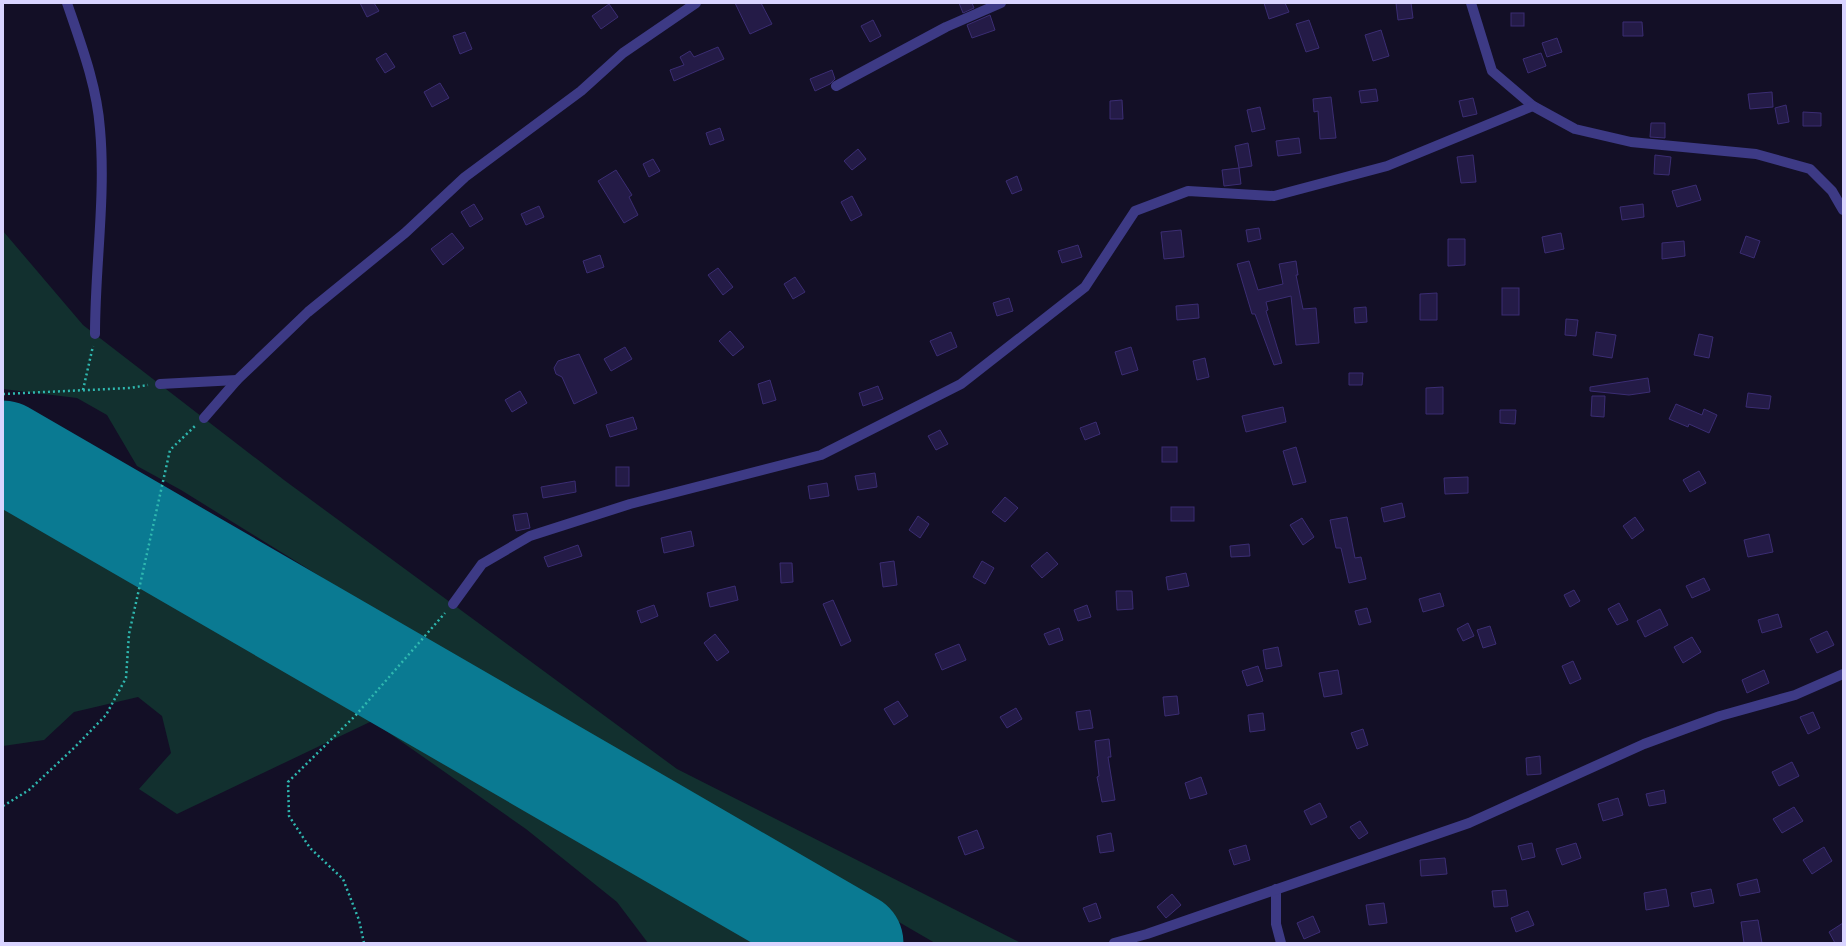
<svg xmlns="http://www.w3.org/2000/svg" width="1846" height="946" font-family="'Exo 2',sans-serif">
	<rect width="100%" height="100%" fill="#130f26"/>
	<g fill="#12302f">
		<path d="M 3,231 L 83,325 L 284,480 L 677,769 L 1021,943 L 935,943 L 730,824 L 445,654 L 181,490 L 137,466 L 107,415 L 77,398 L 3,389 Z"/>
		<path d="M 3,474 L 108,534 L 532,792 L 789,943 L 648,943 L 617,902 L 526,829 L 372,721 L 177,814 L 139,789 L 171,753 L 162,716 L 138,697 L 74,712 L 44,740 L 3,746 Z"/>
	</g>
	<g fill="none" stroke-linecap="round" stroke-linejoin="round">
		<path stroke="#0a7a92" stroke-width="101" d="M 3,451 L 853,943"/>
	</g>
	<g fill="#241b47" stroke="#3b2d73">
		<path d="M 360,3 L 374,3 L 379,11 L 367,17 Z"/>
		<path d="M 735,3 L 761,3 L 772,24 L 750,34 Z"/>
		<path d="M 959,3 L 972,3 L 974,8 L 963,13 Z"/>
		<path d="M 1264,3 L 1285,3 L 1289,12 L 1269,19 Z"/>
		<path d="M 1396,3 L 1411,3 L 1413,18 L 1398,20 Z"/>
		<path d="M 609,4 L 618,17 L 601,29 L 592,16 Z"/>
		<rect x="1511" y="13" width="13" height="13"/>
		<path d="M 990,15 L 995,30 L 972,38 L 967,25 Z"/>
		<path d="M 873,20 L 881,36 L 870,42 L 861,26 Z"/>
		<path d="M 1309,20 L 1319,48 L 1306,52 L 1296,24 Z"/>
		<path d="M 1623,22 L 1642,22 L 1643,36 L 1623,36 Z"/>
		<path d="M 1381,30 L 1389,56 L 1373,61 L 1365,35 Z"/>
		<path d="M 465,32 L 472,49 L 460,54 L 453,36 Z"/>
		<path d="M 1557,38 L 1562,52 L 1547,57 L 1542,43 Z"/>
		<path d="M 718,47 L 724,59 L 674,81 L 670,70 L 684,65 L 680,57 L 690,51 L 694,57 Z"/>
		<path d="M 386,53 L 395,67 L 385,73 L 376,59 Z"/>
		<path d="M 1541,53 L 1546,66 L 1528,73 L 1523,59 Z"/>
		<path d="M 832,70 L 835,79 L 830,84 L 815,91 L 810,79 Z"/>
		<path d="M 440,83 L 449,98 L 432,107 L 424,92 Z"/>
		<path d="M 1376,89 L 1378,101 L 1361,103 L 1359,91 Z"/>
		<path d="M 1772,92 L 1773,107 L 1750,109 L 1748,94 Z"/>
		<path d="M 1331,97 L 1336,138 L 1320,139 L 1318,111 L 1314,112 L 1313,99 Z"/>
		<path d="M 1473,98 L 1477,114 L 1463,117 L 1459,101 Z"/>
		<path d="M 1122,100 L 1123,119 L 1110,119 L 1110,101 Z"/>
		<path d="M 1786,105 L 1789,122 L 1778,124 L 1775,108 Z"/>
		<path d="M 1260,107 L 1265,129 L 1252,132 L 1247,110 Z"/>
		<path d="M 1803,112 L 1821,113 L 1821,126 L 1803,126 Z"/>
		<path d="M 1651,123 L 1665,123 L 1665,138 L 1650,137 Z"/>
		<path d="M 720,128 L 724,140 L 710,145 L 706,133 Z"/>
		<path d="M 1299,138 L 1301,153 L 1278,156 L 1276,141 Z"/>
		<path d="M 1248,143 L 1252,166 L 1239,168 L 1235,146 Z"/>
		<path d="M 858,149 L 866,159 L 852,170 L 844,161 Z"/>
		<path d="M 1473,155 L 1476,182 L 1461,183 L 1457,157 Z"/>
		<path d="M 1655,155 L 1671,157 L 1669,175 L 1654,174 Z"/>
		<path d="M 653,159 L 660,171 L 649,177 L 643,164 Z"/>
		<path d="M 1239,168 L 1241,184 L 1224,186 L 1222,170 Z"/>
		<path d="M 616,170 L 632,195 L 629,197 L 638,215 L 624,223 L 598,181 Z"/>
		<path d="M 1017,176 L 1022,190 L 1012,194 L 1006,181 Z"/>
		<path d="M 1696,185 L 1701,200 L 1677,207 L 1672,191 Z"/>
		<path d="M 852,196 L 862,215 L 851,221 L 841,202 Z"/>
		<path d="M 474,204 L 483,219 L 470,227 L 461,212 Z"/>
		<path d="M 1643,204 L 1644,217 L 1622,220 L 1620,207 Z"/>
		<path d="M 539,206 L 544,217 L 526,225 L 521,214 Z"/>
		<path d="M 1259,228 L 1261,239 L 1248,242 L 1246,230 Z"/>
		<path d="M 1181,230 L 1184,257 L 1164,259 L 1161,232 Z"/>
		<path d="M 452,233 L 464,248 L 443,265 L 431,249 Z"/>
		<path d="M 1561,233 L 1564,249 L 1545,253 L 1542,237 Z"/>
		<path d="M 1746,236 L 1760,241 L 1754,258 L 1740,253 Z"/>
		<path d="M 1448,239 L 1465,239 L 1465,265 L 1448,266 Z"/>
		<path d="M 1684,241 L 1685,256 L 1662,259 L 1662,243 Z"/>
		<path d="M 1078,245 L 1082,257 L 1062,263 L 1058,251 Z"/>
		<path d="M 600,255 L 604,267 L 587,273 L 583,261 Z"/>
		<path d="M 1249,261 L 1258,290 L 1283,284 L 1279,264 L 1296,261 L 1298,275 L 1296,275 L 1303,309 L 1316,308 L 1319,343 L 1296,345 L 1291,296 L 1266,302 L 1268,310 L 1266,311 L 1282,363 L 1274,365 L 1255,314 L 1252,314 L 1237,264 Z"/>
		<path d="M 718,268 L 733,287 L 723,295 L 708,275 Z"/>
		<path d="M 795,277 L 805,292 L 793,299 L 784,284 Z"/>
		<rect x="1502" y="288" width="17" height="27"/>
		<path d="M 1437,293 L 1437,320 L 1420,320 L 1420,294 Z"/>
		<path d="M 1009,298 L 1013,311 L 997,316 L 993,303 Z"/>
		<path d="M 1198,304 L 1199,318 L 1177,320 L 1176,306 Z"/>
		<path d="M 1366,307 L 1367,322 L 1355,323 L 1354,308 Z"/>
		<path d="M 1566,319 L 1578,320 L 1576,336 L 1565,335 Z"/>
		<path d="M 730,331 L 744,347 L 733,356 L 719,341 Z"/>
		<path d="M 951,332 L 957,347 L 937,356 L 930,341 Z"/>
		<path d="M 1596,332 L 1616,335 L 1612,358 L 1593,355 Z"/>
		<path d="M 1699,334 L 1713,337 L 1709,358 L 1694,355 Z"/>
		<path d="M 625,347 L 632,359 L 611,371 L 604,359 Z"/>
		<path d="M 1131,347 L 1138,370 L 1122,375 L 1115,352 Z"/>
		<path d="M 579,354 L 597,393 L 574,404 L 562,377 L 556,374 L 554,368 L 558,361 Z"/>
		<path d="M 1205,358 L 1209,377 L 1197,380 L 1193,361 Z"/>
		<path d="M 1349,373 L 1363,373 L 1362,385 L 1349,385 Z"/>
		<path d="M 1648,378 L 1650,392 L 1629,395 L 1590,391 L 1590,387 Z"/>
		<path d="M 770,380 L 776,400 L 763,404 L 758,384 Z"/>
		<path d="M 878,386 L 883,399 L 863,406 L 859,393 Z"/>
		<path d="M 1443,387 L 1443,414 L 1426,414 L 1426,388 Z"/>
		<path d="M 520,391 L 527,403 L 512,412 L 505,400 Z"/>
		<path d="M 1748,393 L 1771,396 L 1769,409 L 1746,407 Z"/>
		<path d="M 1592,396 L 1605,396 L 1604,417 L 1591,416 Z"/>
		<path d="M 1676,404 L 1702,415 L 1704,409 L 1717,415 L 1709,433 L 1689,424 L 1688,427 L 1669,419 Z"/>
		<path d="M 1283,407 L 1286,422 L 1246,432 L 1242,416 Z"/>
		<path d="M 1500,410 L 1516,410 L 1515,424 L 1500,423 Z"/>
		<path d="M 633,417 L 637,429 L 610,437 L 606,425 Z"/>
		<path d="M 1096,422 L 1100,434 L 1085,440 L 1080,428 Z"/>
		<path d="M 940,430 L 948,444 L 936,450 L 928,436 Z"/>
		<rect x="1162" y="447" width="15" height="15"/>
		<path d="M 1296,447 L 1306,482 L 1293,485 L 1283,451 Z"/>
		<rect x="616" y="467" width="13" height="19"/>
		<path d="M 1699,471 L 1706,483 L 1690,492 L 1683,480 Z"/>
		<path d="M 875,473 L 877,487 L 858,490 L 855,476 Z"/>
		<path d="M 1468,477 L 1468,493 L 1445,494 L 1444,478 Z"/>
		<path d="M 575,481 L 576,492 L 543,498 L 541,487 Z"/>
		<path d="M 827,483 L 829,496 L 810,499 L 808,486 Z"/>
		<path d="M 1005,497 L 1018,508 L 1005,522 L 992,512 Z"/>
		<path d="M 1402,503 L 1405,517 L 1384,522 L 1381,508 Z"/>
		<rect x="1171" y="507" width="23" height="14"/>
		<path d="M 527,513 L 530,528 L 516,531 L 513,515 Z"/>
		<path d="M 918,516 L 929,524 L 920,538 L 909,530 Z"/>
		<path d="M 1347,517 L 1355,558 L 1361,557 L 1366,579 L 1349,583 L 1341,548 L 1336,548 L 1330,520 Z"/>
		<path d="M 1635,517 L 1644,530 L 1632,539 L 1623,526 Z"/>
		<path d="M 1302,518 L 1314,537 L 1303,545 L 1290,525 Z"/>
		<path d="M 691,531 L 694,546 L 664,553 L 661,538 Z"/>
		<path d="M 1769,534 L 1773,552 L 1748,557 L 1744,540 Z"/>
		<path d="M 1249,544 L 1250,556 L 1231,557 L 1230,546 Z"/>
		<path d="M 578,545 L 582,556 L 548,567 L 544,557 Z"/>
		<path d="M 1047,552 L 1058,564 L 1042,578 L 1031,566 Z"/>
		<path d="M 894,561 L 897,585 L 883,587 L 880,563 Z"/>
		<path d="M 982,561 L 994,568 L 985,584 L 973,577 Z"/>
		<path d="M 780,563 L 792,563 L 793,582 L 781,583 Z"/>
		<path d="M 1186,573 L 1189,586 L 1168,590 L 1166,577 Z"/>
		<path d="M 1704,578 L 1710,590 L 1692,598 L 1686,586 Z"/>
		<path d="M 735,586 L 738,600 L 710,607 L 707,593 Z"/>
		<path d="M 1574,590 L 1580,601 L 1570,607 L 1564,595 Z"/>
		<path d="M 1116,591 L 1132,591 L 1133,609 L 1117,610 Z"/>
		<path d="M 1440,593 L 1444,606 L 1423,612 L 1419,599 Z"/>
		<path d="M 833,600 L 851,641 L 841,646 L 823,604 Z"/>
		<path d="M 1619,603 L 1628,620 L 1617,625 L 1608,609 Z"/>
		<path d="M 654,605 L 658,616 L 641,623 L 637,611 Z"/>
		<path d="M 1087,605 L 1091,617 L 1078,621 L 1074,610 Z"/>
		<path d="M 1367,608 L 1371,622 L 1359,625 L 1355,611 Z"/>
		<path d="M 1660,609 L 1668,625 L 1645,637 L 1637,621 Z"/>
		<path d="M 1778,614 L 1782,627 L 1762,633 L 1758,620 Z"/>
		<path d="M 1468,623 L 1474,636 L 1463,641 L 1457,629 Z"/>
		<path d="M 1490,626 L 1496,644 L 1483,648 L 1477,630 Z"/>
		<path d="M 1059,628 L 1063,640 L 1049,645 L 1044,634 Z"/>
		<path d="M 1827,631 L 1834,645 L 1817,653 L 1810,639 Z"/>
		<path d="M 715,634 L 729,652 L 717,661 L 704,643 Z"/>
		<path d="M 1692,637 L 1701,652 L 1683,663 L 1674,647 Z"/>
		<path d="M 959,644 L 966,660 L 942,670 L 935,654 Z"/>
		<path d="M 1278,647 L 1282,666 L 1266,669 L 1263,650 Z"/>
		<path d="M 1573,661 L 1581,679 L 1570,684 L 1562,666 Z"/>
		<path d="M 1258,666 L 1263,681 L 1247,686 L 1242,671 Z"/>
		<path d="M 1338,670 L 1342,694 L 1324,697 L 1319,673 Z"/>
		<path d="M 1764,670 L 1769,683 L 1747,693 L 1742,680 Z"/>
		<path d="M 1177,696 L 1179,714 L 1165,716 L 1163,697 Z"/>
		<path d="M 898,701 L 908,716 L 894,725 L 884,709 Z"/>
		<path d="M 1016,708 L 1022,719 L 1007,728 L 1000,717 Z"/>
		<path d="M 1090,710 L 1093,728 L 1079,730 L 1076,712 Z"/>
		<path d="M 1813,712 L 1820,728 L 1808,734 L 1800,717 Z"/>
		<path d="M 1263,713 L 1265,730 L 1250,732 L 1248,715 Z"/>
		<path d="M 1363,729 L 1368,745 L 1357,749 L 1351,733 Z"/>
		<path d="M 1109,739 L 1111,757 L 1108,757 L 1115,800 L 1102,802 L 1097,777 L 1099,776 L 1095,741 Z"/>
		<path d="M 1540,756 L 1541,774 L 1527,775 L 1526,758 Z"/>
		<path d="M 1792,762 L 1799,776 L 1779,786 L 1772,772 Z"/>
		<path d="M 1201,777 L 1207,794 L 1190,799 L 1185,783 Z"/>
		<path d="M 1664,790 L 1666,803 L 1649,806 L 1646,794 Z"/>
		<path d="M 1618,798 L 1623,815 L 1603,821 L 1598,804 Z"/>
		<path d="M 1320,803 L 1327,817 L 1311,825 L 1304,811 Z"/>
		<path d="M 1794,807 L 1803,821 L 1782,833 L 1773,819 Z"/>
		<path d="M 1360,821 L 1368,833 L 1359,839 L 1350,827 Z"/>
		<path d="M 977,830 L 984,848 L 965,855 L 958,837 Z"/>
		<path d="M 1111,833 L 1114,851 L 1100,853 L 1097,836 Z"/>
		<path d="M 1532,843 L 1535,857 L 1522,860 L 1518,846 Z"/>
		<path d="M 1576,843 L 1581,858 L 1562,865 L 1556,849 Z"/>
		<path d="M 1246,845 L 1250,860 L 1234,865 L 1229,850 Z"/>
		<path d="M 1824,847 L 1832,861 L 1812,874 L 1803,860 Z"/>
		<path d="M 1445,858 L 1447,874 L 1421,876 L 1420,860 Z"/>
		<path d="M 1757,879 L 1760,892 L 1740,896 L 1737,884 Z"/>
		<path d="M 1666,889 L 1669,906 L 1646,910 L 1644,893 Z"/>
		<path d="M 1711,889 L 1714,903 L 1694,907 L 1691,893 Z"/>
		<path d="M 1506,890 L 1508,906 L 1494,907 L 1492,891 Z"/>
		<path d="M 1172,894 L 1181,905 L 1166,918 L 1157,907 Z"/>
		<path d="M 1096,903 L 1101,918 L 1089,922 L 1083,908 Z"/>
		<path d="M 1384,903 L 1387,923 L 1369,925 L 1366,905 Z"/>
		<path d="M 1528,911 L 1534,925 L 1516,932 L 1511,918 Z"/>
		<path d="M 1313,916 L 1320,932 L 1304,939 L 1297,923 Z"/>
		<path d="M 1758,920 L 1762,943 L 1744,943 L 1741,922 Z"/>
		<path d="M 1843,923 L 1843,943 L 1835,943 L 1829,932 Z"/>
	</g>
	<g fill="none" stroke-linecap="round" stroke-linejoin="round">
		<g stroke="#2fb8b0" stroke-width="2.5" stroke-dasharray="2 3" stroke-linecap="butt">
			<path d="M 83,390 L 93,346"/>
			<path d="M 3,394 L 130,388 L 148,385"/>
			<path d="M 3,806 L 29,790 L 75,747 L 106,715 L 126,678 L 129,634 L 170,450 L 195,426"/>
			<path d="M 364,943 L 359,920 L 343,879 L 310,848 L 289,816 L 288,782 L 355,716 L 445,613"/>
		</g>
		<g stroke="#3d3a85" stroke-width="10">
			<path d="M 67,3 C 81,44 97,86 100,129 C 106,197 95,266 95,334"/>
			<path d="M 1471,3 L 1492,71 L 1533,106 L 1575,129 L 1631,142 L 1756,154 L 1810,169 L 1832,191 L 1843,210"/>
			<path d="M 836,86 L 946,27 L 1001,3"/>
			<path d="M 160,384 L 237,380"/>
			<path d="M 204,418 L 237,380 L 308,312 L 405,233 L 465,177 L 581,91 L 623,53 L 696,3"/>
			<path d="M 453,604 L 482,564 L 530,536 L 630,504 L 821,455 L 961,384 L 1085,287 L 1135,211 L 1188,191 L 1274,196 L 1387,166 L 1533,106"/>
			<path d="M 1276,889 L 1276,924 L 1281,943"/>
			<path d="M 1114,943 L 1147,934 L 1469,823 L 1644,744 L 1720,716 L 1795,695 L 1843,674"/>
		</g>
	</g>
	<rect width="1846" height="946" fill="none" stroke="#d9d4ff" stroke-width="8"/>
</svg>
